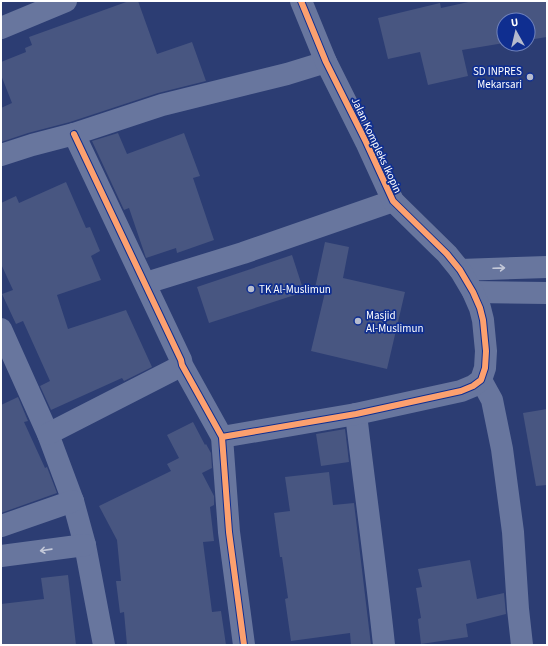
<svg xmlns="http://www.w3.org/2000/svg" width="548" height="646" font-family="'Source Sans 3',sans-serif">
	<rect width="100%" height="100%" fill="#2c3d73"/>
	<g fill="#485681">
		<path d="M 129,1 L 138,1 L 157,54 L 192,42 L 206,81 L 158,93 L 70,122 L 28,133 L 1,142 L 1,108 L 12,103 L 1,75 L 1,62 L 26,52 L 25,48 L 32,45 L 29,37 Z"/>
		<path d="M 473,1 L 547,1 L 547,37 L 528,40 L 528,20 L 504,20 L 504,43 L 462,50 L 468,76 L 428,85 L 420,52 L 388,59 L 378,18 L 440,3 L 441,8 Z"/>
		<path d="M 118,133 L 127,154 L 184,133 L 200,176 L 193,178 L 214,240 L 177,253 L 176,248 L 146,258 L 129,208 L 124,210 L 92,141 Z"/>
		<path d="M 66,182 L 86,228 L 90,227 L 100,251 L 91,256 L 101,280 L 57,295 L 68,329 L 126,310 L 152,367 L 124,381 L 122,378 L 51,410 L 40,386 L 50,381 L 23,321 L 16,324 L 2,294 L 13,290 L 1,264 L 1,203 L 16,196 L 19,203 Z"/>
		<path d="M 325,242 L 349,247 L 343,278 L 405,292 L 387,369 L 311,351 L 327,284 L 315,288 Z"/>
		<path d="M 292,255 L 304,292 L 209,323 L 197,287 Z"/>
		<path d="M 18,397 L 28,421 L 24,422 L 45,468 L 47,467 L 57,493 L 1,513 L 1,405 Z"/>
		<path d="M 547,409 L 547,485 L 536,486 L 523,413 Z"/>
		<path d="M 193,422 L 205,445 L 206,444 L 211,453 L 212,468 L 202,473 L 214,496 L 214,505 L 210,507 L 214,541 L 203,542 L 212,612 L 221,611 L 226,645 L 127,645 L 124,612 L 120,613 L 116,581 L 121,581 L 117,540 L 99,506 L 171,471 L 167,464 L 179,458 L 167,435 Z"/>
		<path d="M 345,429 L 349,462 L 321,466 L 316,434 Z"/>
		<path d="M 329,472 L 333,505 L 354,503 L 371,645 L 351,645 L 350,633 L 291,641 L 285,599 L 288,598 L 282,557 L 280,557 L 274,513 L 290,511 L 285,477 Z"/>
		<path d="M 470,560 L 477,599 L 504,593 L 506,614 L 466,624 L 468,637 L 421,644 L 418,619 L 421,618 L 416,588 L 422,587 L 418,569 Z"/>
		<path d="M 68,575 L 76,645 L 1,645 L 1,604 L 44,599 L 41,578 Z"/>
	</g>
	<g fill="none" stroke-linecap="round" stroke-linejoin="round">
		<g stroke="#68769e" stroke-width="22">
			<path d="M 1,28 L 66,1"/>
			<path d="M 74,134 L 181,360 L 182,365 L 222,437 L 229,532 L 244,645"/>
			<path d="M 1,155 L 32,145 L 74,134 L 162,105 L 287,74 L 326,62"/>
			<path d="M 460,270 L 547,267"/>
			<path d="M 146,283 L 243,253 L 393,201"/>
			<path d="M 473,292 L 547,293"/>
			<path d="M 1,329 L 48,434 L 73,501 L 85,545 L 104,645"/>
			<path d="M 481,380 L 492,400 L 502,449 L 513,532 L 518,609 L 522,645"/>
			<path d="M 356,414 C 365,491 376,568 384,645"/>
			<path d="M 48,434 L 173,370 L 182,365"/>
			<path d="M 222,437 L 356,414 L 461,391 L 473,386 L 481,380 L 485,368 L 486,351 L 483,320 L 480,308 L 473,292 L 460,270 L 447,254 L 393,201 L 366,142 L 326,62 L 301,1"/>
			<path d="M 1,526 L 73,501"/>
			<path d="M 1,556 L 85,545"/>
		</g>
		<g stroke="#0f2e90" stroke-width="8">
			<g id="cycleway">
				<path d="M 74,134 L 181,360 L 182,365 L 222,437 L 229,532 L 244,645"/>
				<path d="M 222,437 L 356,414 L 461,391 L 473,386 L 481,380 L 485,368 L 486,351 L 483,320 L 480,308 L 473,292 L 460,270 L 447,254 L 393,201 L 366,142 L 326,62 L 301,1"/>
			</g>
		</g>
		<use href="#cycleway" stroke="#fca06f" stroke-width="6"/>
	</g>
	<defs><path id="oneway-shaft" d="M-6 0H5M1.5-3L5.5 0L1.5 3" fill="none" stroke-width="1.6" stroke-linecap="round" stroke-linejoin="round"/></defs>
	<g stroke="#c3c8d8">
		<use href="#oneway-shaft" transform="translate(499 268) rotate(-2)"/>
		<use href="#oneway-shaft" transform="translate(46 550) rotate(172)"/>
	</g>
	<g fill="#b5bbce" stroke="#0f2e90" stroke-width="1.5">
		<circle cx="530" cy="77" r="4"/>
		<circle cx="251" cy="289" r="4"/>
		<circle cx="358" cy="321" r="4"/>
	</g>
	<g text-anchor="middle" stroke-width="3.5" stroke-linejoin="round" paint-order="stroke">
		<g font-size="11" fill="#fff" stroke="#0f2e90" text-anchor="start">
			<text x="522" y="75" text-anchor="end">SD INPRES<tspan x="522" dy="13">Mekarsari</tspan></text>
			<text x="259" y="293">TK Al-Muslimun</text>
			<text x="366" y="319">Masjid<tspan x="366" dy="13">Al-Muslimun</tspan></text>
		</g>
		<g font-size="11" fill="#fff" stroke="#0f2e90">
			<text transform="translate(377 145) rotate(65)" y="4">Jalan Kompleks Ikopin</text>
		</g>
	</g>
	<rect width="548" height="646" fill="none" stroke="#ffffff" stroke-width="4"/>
	<g transform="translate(516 32) rotate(352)"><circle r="19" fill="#0f2e90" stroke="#6f82bc"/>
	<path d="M0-3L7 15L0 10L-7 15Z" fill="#b5bbce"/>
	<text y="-6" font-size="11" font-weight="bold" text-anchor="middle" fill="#ffffff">U</text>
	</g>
</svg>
